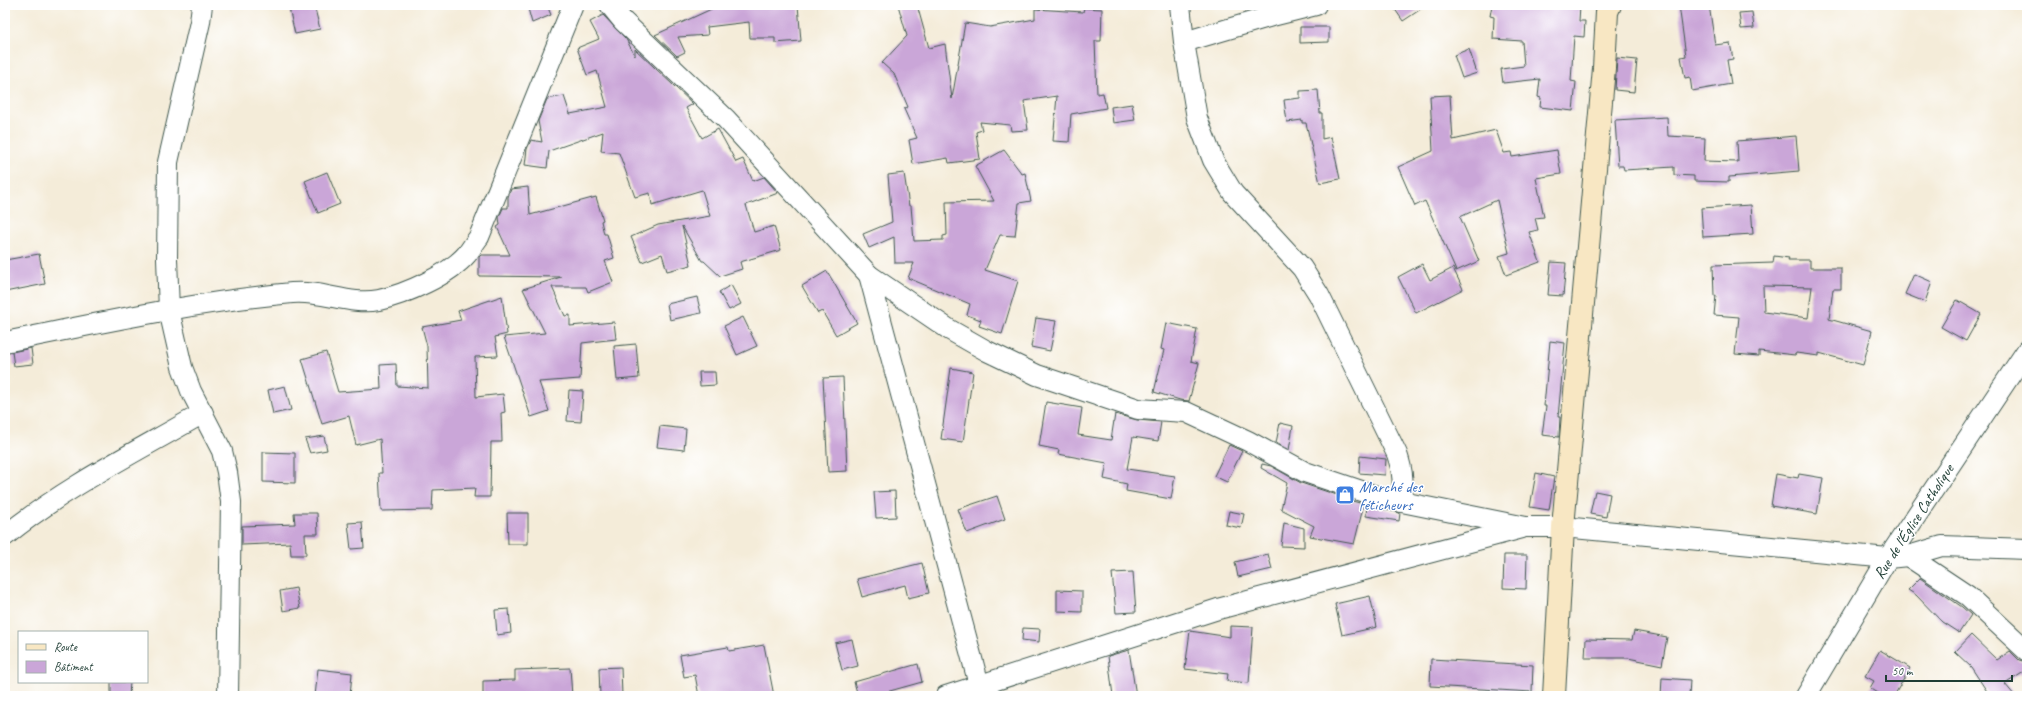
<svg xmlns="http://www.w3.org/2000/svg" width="2032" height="701" font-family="Caveat,sans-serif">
	<rect width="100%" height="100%" fill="#fff"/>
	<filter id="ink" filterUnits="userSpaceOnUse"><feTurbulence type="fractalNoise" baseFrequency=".025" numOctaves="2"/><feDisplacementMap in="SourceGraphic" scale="8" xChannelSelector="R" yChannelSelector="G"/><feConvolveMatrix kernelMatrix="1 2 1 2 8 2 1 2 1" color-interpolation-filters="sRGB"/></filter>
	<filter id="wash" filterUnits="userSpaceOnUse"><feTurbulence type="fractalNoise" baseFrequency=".012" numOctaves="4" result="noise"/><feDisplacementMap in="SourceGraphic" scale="16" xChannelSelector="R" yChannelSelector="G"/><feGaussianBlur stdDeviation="0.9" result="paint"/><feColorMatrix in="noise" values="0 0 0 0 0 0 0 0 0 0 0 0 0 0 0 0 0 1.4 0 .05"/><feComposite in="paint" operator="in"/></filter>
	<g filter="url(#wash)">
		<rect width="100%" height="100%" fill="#f4ecd9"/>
		<g id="blocks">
			<g fill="#caa6d8" fill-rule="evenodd">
				<path d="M 304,5 L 314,5 L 320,29 L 295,34 L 289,8 Z"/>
				<path d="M 527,5 L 547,5 L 551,15 L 532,23 Z"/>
				<path d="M 720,5 L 798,5 L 801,41 L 775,43 L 775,38 L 750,38 L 749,22 L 707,27 L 708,35 L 678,37 L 685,52 L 677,56 L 655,35 Z"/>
				<path d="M 898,5 L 917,5 L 929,48 L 945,44 L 952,99 L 965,23 L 990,27 L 1035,19 L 1035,9 L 1083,12 L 1084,8 L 1102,9 L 1101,41 L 1095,41 L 1097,94 L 1103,93 L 1106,108 L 1071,114 L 1069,142 L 1053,141 L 1057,96 L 1024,101 L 1028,130 L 1011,131 L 1010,125 L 980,122 L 982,130 L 976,132 L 980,159 L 949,163 L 948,158 L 913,164 L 909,140 L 917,138 L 904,109 L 908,107 L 894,74 L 882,63 L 907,36 Z"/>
				<path d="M 1392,5 L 1427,5 L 1403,21 Z"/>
				<path d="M 1492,5 L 1580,5 L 1579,21 L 1585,21 L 1584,37 L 1574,36 L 1571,81 L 1576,82 L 1573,111 L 1540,107 L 1541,98 L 1538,97 L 1540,79 L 1503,83 L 1501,69 L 1524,66 L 1522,41 L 1493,39 L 1494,17 L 1490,16 Z"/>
				<path d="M 1679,5 L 1709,5 L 1715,45 L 1730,43 L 1733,59 L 1727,60 L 1731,84 L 1692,91 L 1690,77 L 1685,78 L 1681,57 L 1686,56 Z"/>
				<path d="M 1752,12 L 1754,28 L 1741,29 L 1739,13 Z"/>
				<path d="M 603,15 L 626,39 L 635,56 L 635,49 L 693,104 L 686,108 L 702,138 L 718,129 L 736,162 L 743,159 L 753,181 L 764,177 L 778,193 L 746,205 L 754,232 L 774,226 L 781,250 L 740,262 L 742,269 L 720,276 L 704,261 L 702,261 L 682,226 L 691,265 L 667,271 L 662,254 L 642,262 L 631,237 L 658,225 L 710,216 L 702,190 L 652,205 L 650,193 L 635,197 L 619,153 L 601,151 L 603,132 L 549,151 L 547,168 L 525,165 L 527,149 L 531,140 L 542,142 L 538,121 L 547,99 L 564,96 L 570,114 L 607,107 L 597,71 L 587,75 L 577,48 L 599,39 L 590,22 Z"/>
				<path d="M 1300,27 L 1329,27 L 1329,42 L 1300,43 Z"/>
				<path d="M 1469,49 L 1477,73 L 1462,78 L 1454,55 Z"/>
				<path d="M 1617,58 L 1637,60 L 1634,92 L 1615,90 Z"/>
				<path d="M 1318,90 L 1320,113 L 1322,113 L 1322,139 L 1331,137 L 1340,179 L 1320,183 L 1306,123 L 1302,123 L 1302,120 L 1287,122 L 1284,100 L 1300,98 L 1300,91 Z"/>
				<path d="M 1450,95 L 1453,140 L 1496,130 L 1504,153 L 1511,152 L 1512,157 L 1557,150 L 1561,174 L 1536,178 L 1544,217 L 1535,218 L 1538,230 L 1529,232 L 1540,262 L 1506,275 L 1499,256 L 1509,253 L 1497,200 L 1460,217 L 1479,261 L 1456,271 L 1425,201 L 1415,206 L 1398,167 L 1433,151 L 1430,96 Z"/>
				<path d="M 1132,104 L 1135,120 L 1113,123 L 1111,107 Z"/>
				<path d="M 1667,117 L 1668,136 L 1705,138 L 1704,161 L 1738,162 L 1737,141 L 1796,136 L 1799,171 L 1729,177 L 1729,182 L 1694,181 L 1694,176 L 1674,175 L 1674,167 L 1624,170 L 1623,166 L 1618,166 L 1615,120 Z"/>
				<path d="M 1004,150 L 1022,174 L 1025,173 L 1031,201 L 1019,203 L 1015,236 L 1000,235 L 985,270 L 1018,281 L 1002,334 L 979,326 L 981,320 L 967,315 L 970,304 L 908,278 L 914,263 L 895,263 L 894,237 L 869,248 L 863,234 L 892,222 L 888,175 L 904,173 L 909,206 L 911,206 L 914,241 L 943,240 L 943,236 L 947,235 L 946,202 L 994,201 L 975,166 Z"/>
				<path d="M 327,172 L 340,204 L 318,213 L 305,181 Z"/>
				<path d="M 528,187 L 530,215 L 596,197 L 603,220 L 601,221 L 604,234 L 607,234 L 614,258 L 605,261 L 613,282 L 588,292 L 586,287 L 552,287 L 565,316 L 570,315 L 570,326 L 614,322 L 616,339 L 582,343 L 580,379 L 539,382 L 549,411 L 531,417 L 504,337 L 545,333 L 523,289 L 561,277 L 479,276 L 479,257 L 481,255 L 510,255 L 497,227 L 500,225 L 499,217 L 503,208 L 508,208 L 508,197 L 511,189 Z"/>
				<path d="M 1751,205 L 1753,234 L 1703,237 L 1701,208 Z"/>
				<path d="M 39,254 L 45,284 L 5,292 L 5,260 Z"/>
				<path d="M 1774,256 L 1789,258 L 1788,260 L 1810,260 L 1810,268 L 1841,268 L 1841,289 L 1833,289 L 1829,319 L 1872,331 L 1863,365 L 1819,353 L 1819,356 L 1796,353 L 1795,355 L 1759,351 L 1759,356 L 1735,354 L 1739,317 L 1714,315 L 1716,295 L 1714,296 L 1713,265 L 1773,263 ZM 1763,286 L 1812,287 L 1808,318 L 1764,312 Z"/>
				<path d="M 1551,262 L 1566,263 L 1563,296 L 1548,295 Z"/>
				<path d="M 1422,264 L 1430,280 L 1453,268 L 1463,289 L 1416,313 L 1398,277 Z"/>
				<path d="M 827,271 L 857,323 L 836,335 L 822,311 L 818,313 L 802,286 Z"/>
				<path d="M 1914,274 L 1932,282 L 1925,302 L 1905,294 Z"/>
				<path d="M 731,285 L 741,304 L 729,310 L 719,292 Z"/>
				<path d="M 502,296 L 507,334 L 495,337 L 498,356 L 475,357 L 476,397 L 503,394 L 505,412 L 501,413 L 502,442 L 491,442 L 490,497 L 474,497 L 475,488 L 433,490 L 432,510 L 381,511 L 379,473 L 382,473 L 380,439 L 356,445 L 349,416 L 322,424 L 302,359 L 326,352 L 338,392 L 381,389 L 380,365 L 396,364 L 397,386 L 428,388 L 427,346 L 422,327 L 461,320 L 458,311 Z"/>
				<path d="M 697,297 L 701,313 L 670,320 L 667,304 Z"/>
				<path d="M 1957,300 L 1981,314 L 1966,341 L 1941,327 Z"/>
				<path d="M 743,317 L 757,346 L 737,355 L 724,326 Z"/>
				<path d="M 1036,318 L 1056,321 L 1050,351 L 1031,347 Z"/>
				<path d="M 1166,323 L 1197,329 L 1191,361 L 1199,363 L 1189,401 L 1180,400 L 1154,392 L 1164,350 L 1161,349 Z"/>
				<path d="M 1550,341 L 1565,343 L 1558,417 L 1560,417 L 1559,437 L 1542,435 L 1546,406 L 1544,406 Z"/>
				<path d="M 636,344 L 639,378 L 617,380 L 614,346 Z"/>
				<path d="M 31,348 L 33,364 L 14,366 L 12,352 Z"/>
				<path d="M 951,368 L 973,372 L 963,442 L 941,439 Z"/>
				<path d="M 699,372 L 715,372 L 716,385 L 700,386 Z"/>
				<path d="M 843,377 L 847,471 L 828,472 L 823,378 Z"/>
				<path d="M 285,386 L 291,410 L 273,414 L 268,390 Z"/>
				<path d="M 569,390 L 583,391 L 581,422 L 567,421 Z"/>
				<path d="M 1046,402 L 1082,408 L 1078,435 L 1111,440 L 1115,414 L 1137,420 L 1161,422 L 1158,441 L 1133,437 L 1127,469 L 1175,476 L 1171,499 L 1126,491 L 1127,484 L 1104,479 L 1107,463 L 1058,454 L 1059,450 L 1039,446 Z"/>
				<path d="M 1280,423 L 1293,426 L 1289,450 L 1276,443 Z"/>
				<path d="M 660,426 L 686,429 L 684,450 L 657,447 Z"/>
				<path d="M 324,436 L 327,450 L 310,453 L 305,439 Z"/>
				<path d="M 1229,445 L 1242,451 L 1227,482 L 1214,476 Z"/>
				<path d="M 263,452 L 295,453 L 295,483 L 263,482 Z"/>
				<path d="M 1360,456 L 1386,459 L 1385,475 L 1359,473 Z"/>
				<path d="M 1262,464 L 1271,466 L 1301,483 L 1340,496 L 1340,498 L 1364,504 L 1354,544 L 1310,536 L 1314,526 L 1281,509 L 1287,483 L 1261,468 Z"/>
				<path d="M 1536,473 L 1554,477 L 1549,510 L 1530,507 Z"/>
				<path d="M 1776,474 L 1798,478 L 1799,474 L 1823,478 L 1817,514 L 1771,506 Z"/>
				<path d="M 895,491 L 896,517 L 876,518 L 874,492 Z"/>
				<path d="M 1595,491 L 1610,494 L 1606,517 L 1590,514 Z"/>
				<path d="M 997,496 L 1005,519 L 967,533 L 958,509 Z"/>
				<path d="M 1367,505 L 1400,513 L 1399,521 L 1366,516 Z"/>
				<path d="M 1229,511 L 1244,514 L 1241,528 L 1226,525 Z"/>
				<path d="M 294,513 L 317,513 L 318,534 L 305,534 L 306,555 L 291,555 L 290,543 L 242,545 L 242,526 L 295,524 Z"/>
				<path d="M 507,513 L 528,513 L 528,544 L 508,544 Z"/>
				<path d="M 362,522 L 364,548 L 351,549 L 348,523 Z"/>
				<path d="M 1284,523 L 1304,528 L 1304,547 L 1281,546 Z"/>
				<path d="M 1268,554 L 1272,569 L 1238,577 L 1235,562 Z"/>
				<path d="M 1504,555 L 1527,555 L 1526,589 L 1503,588 Z"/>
				<path d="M 922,563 L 929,593 L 908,598 L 905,585 L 862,597 L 857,579 Z"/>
				<path d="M 1133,572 L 1136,612 L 1116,613 L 1112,573 Z"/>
				<path d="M 1920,578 L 1962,607 L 1971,615 L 1959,633 L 1942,622 L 1916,595 L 1908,590 Z"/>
				<path d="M 296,588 L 300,608 L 283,611 L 280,591 Z"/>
				<path d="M 1057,590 L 1082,591 L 1082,612 L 1057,611 Z"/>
				<path d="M 1370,596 L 1377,627 L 1342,635 L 1335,604 Z"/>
				<path d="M 509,609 L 511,633 L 497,635 L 495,610 Z"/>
				<path d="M 1230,626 L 1253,627 L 1249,683 L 1227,681 L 1228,674 L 1185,669 L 1190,631 L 1230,637 Z"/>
				<path d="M 1023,628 L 1040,629 L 1039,642 L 1022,640 Z"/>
				<path d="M 1634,631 L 1667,637 L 1662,665 L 1628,658 L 1585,658 L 1586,639 L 1632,640 Z"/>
				<path d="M 1971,635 L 1997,660 L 2010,651 L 2019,660 L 2027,662 L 2027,670 L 2005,684 L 2015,696 L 1990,696 L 1971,667 L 1955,652 Z"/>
				<path d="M 852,639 L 858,666 L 842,670 L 835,643 Z"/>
				<path d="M 764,645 L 774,696 L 699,696 L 695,675 L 684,677 L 680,655 L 728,647 L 729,651 Z"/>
				<path d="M 1129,650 L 1136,696 L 1113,696 L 1108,656 Z"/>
				<path d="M 1880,650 L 1910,668 L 1894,696 L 1883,696 L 1870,688 L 1874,681 L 1865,676 Z"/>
				<path d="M 1431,659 L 1533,665 L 1532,692 L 1430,686 Z"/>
				<path d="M 918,664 L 922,682 L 872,696 L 858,696 L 854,682 Z"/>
				<path d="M 621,667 L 622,696 L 600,696 L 599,668 Z"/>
				<path d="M 570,668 L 572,696 L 483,696 L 483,681 L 515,680 L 515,670 Z"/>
				<path d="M 318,669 L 352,673 L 350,696 L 315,696 Z"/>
				<path d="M 1662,678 L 1690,680 L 1689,696 L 1661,696 Z"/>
				<path d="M 111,682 L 130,682 L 129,696 L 111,696 Z"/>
			</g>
		</g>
	</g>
	<g filter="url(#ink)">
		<use href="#blocks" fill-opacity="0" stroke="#3f574d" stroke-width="1"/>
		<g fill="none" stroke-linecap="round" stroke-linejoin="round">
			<g stroke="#3f574d" stroke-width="22">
				<g id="street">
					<path d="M 202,5 L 200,22 L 168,162 L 167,259 L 169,310 L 182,367 L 191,391 L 222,451 L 227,472 L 231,502 L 228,696"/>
					<path d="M 610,5 L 623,21 L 726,119 L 869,275 L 950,330 L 987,351 L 1037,375 L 1138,409 L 1186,412 L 1248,441 L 1305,472 L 1382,498 L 1526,527 L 1563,527 L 1888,558 L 1908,556 L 1942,546 L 2027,549"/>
					<path d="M 1180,5 L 1184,42 L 1197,118 L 1213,160 L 1233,193 L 1302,268 L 1319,295 L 1397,454 C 1403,472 1404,484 1401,502"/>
					<path d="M 1184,42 L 1272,16 L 1316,5"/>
					<path d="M 869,275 L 982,696"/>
					<path d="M 5,342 C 100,323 195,302 292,293 C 322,290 350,306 379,300 C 406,294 449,275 467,254 C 471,249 475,242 479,237 L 573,5"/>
					<path d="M 5,536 C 65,487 136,452 203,413"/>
					<path d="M 1908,556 L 1968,596 L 2027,651"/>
					<path d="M 946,696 L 1218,609 L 1522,528"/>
					<path d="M 1806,696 L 1888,558 L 2027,350"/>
				</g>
			</g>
			<g stroke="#3f574d" stroke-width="24">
				<path id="secondary" d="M 1554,696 L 1563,527 L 1604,68 L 1607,12 L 1610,5"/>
			</g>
			<use href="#street" stroke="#fff" stroke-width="20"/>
			<use href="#secondary" stroke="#f8e7c3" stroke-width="22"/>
		</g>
	</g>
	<defs>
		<g id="shop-square" transform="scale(1)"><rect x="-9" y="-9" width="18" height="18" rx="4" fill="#3f7fe0" stroke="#fff"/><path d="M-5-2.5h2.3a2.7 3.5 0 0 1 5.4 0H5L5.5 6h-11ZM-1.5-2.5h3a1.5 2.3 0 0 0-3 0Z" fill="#fff"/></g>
	</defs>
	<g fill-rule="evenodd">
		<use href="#shop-square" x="1345" y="495"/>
	</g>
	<g text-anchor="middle" stroke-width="3" stroke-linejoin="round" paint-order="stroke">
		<g font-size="16" fill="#366cbe" stroke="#fff" text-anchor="start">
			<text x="1359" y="492">Marché des<tspan x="1359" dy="18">féticheurs</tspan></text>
		</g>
		<g font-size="16" fill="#1f3d34" stroke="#fff">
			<text transform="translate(1913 521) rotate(-57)" y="6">Rue de l'Église Catholique</text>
		</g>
	</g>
	<rect width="2032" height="701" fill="none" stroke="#fff" stroke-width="20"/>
	<rect x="18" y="631" width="130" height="52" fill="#ffffff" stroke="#a5b1ae"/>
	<rect x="26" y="644" width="20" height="6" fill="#f8e7c3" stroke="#a5b1ae"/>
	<text x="54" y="651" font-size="12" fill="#1f3d34">Route</text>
	<rect x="26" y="661" width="20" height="12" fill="#caa6d8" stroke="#a5b1ae"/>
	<text x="54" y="671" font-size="12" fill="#1f3d34">Bâtiment</text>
	<path d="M1886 675v6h126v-6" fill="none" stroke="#1f3d34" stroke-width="2"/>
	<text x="1892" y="675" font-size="12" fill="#1f3d34" stroke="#ffffff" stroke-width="3" paint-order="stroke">50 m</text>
</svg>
